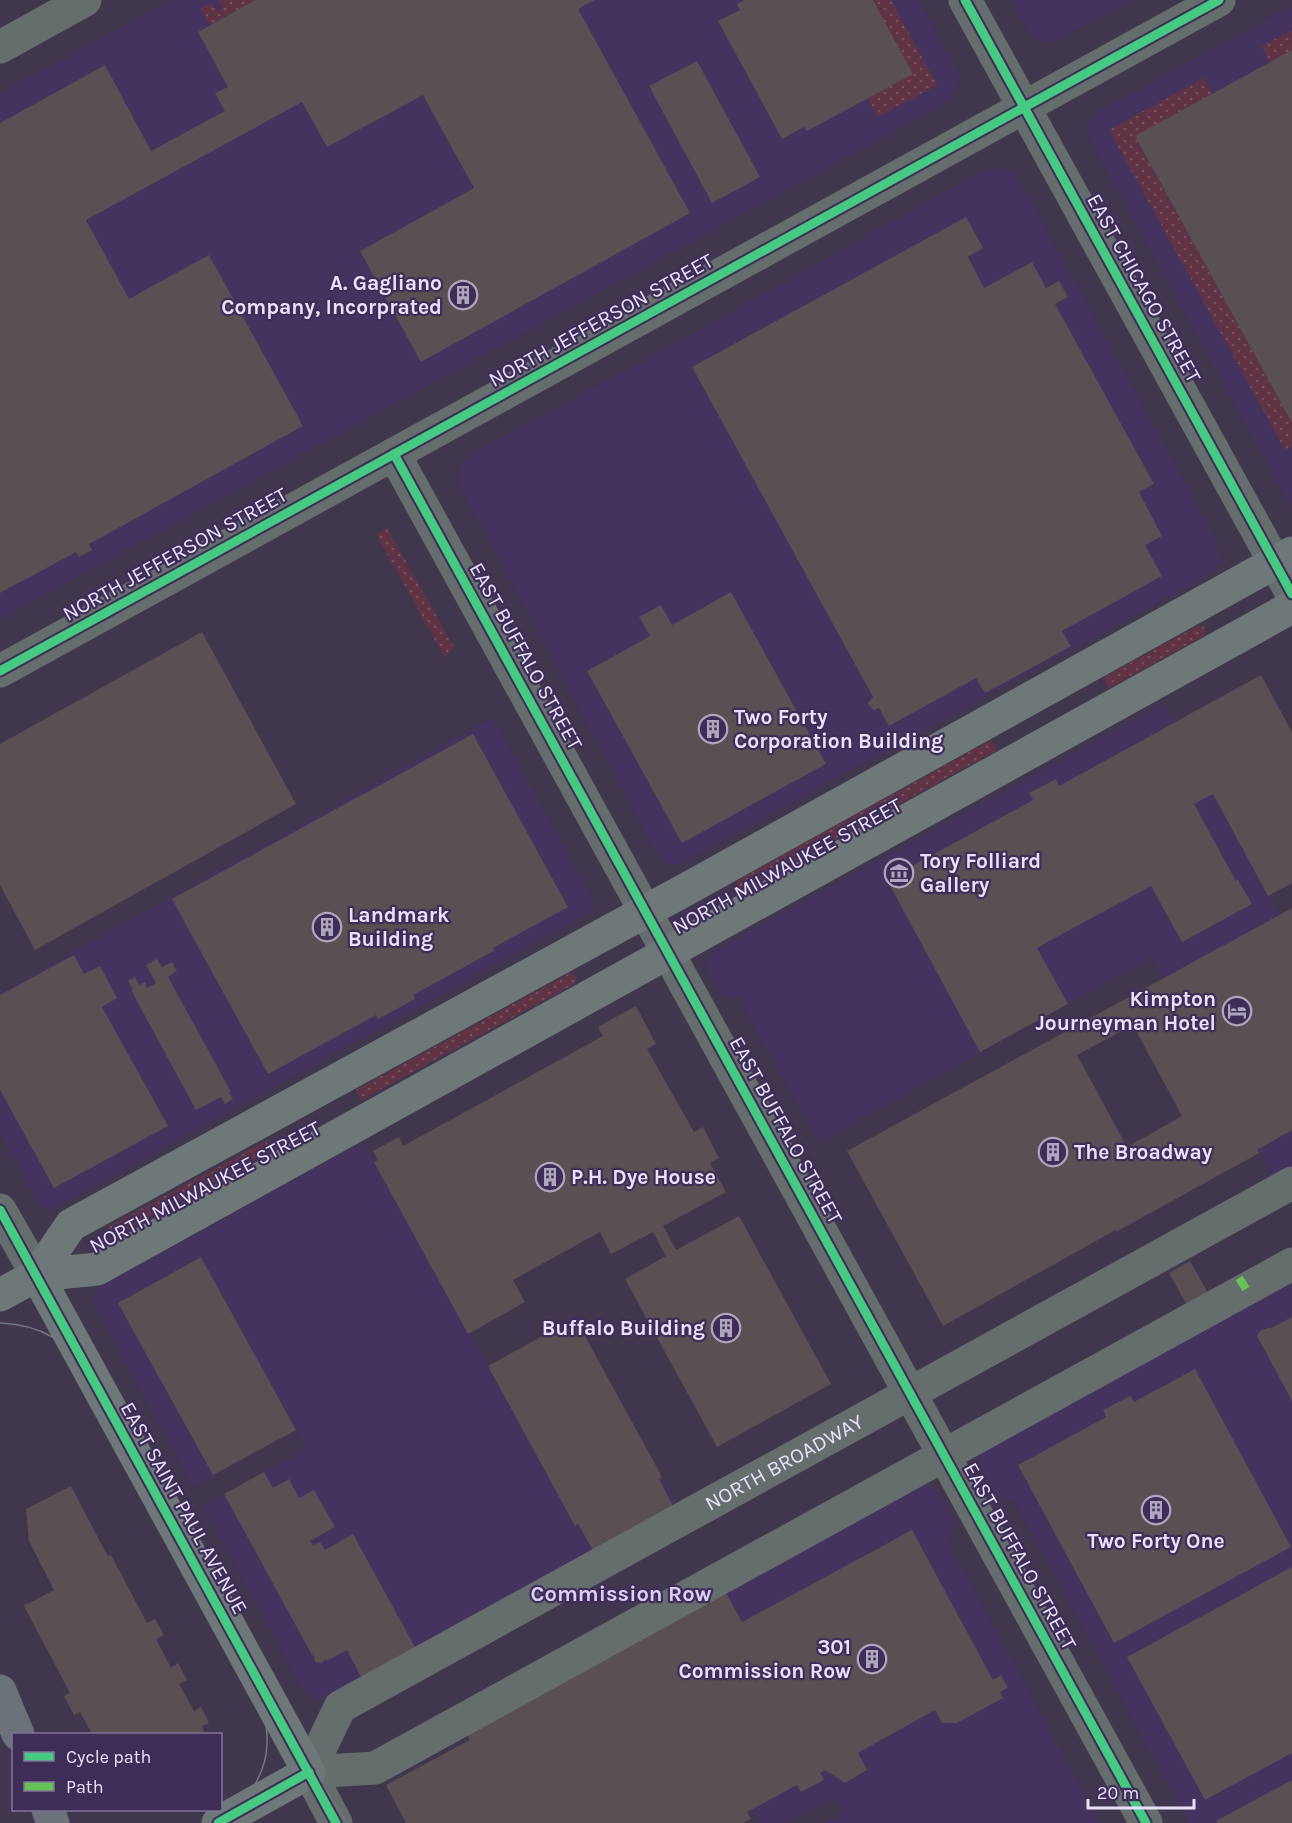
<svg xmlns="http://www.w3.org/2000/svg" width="1292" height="1823" font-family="Karla,sans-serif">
	<defs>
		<pattern id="grass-dots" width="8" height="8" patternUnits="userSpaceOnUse" patternTransform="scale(1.5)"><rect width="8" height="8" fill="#603344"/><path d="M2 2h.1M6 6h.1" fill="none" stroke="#775060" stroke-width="1.8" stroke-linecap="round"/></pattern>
	</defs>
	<rect width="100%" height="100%" fill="#40374e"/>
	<g fill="#44335f">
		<path d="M 172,0 L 918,0 L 958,72 L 958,83 L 948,102 L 0,619 L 0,94 Z"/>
		<path d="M 1011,0 L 1130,0 L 1055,41 L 1044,42 L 1036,40 L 1029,32 Z"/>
		<path d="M 1292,6 L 1292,509 L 1092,143 L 1088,130 L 1088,124 L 1095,114 Z"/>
		<path d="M 994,168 L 1010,170 L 1016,175 L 1216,540 L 1220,560 L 1216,567 L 1212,573 L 1203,578 L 681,863 L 673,864 L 665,862 L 657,853 L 459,484 L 461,465 L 468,456 L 679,342 L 979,173 Z"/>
		<path d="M 1164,704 L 1279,914 L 1292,908 L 1292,1169 L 1274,1179 L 1152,957 L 819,1142 L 739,998 L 722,996 L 708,972 L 707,964 L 714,951 Z"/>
		<path d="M 493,718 L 592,899 L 596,909 L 55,1208 L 47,1209 L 41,1207 L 0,1133 L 0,993 Z"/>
		<path d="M 363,1142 L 468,1333 L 470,1333 L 488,1366 L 575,1318 L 678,1506 L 350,1686 L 323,1699 L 315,1699 L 303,1690 L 203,1505 L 307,1449 L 297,1430 L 193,1486 L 93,1303 L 96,1289 Z"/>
		<path d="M 1292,1278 L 1292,1823 L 1189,1823 L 1015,1501 L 995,1496 L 979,1464 L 978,1457 L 980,1452 Z"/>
		<path d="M 921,1484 L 929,1486 L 940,1495 L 954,1522 L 947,1541 L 1100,1823 L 825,1823 L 844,1812 L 835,1796 L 785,1823 L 760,1823 L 655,1629 Z"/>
	</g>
	<g fill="url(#grass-dots)">
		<path d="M 219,0 L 255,0 L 210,25 L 201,9 L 211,3 L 217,11 L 223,8 Z"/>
		<path d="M 873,0 L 891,0 L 937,85 L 878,117 L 868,98 L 913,74 Z"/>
		<path d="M 1292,30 L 1292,50 L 1270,62 L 1262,46 Z"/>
		<path d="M 1204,78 L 1212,94 L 1135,137 L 1292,423 L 1292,446 L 1285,450 L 1109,130 Z"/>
		<path d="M 387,528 L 454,647 L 445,658 L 376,534 Z"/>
		<path d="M 1199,625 L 1201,628 L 1204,626 L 1206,630 L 1203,632 L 1205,635 L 1109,688 L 1103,678 Z"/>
		<path d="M 991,740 L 997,750 L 743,890 L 741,888 L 738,889 L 737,885 L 738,883 L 737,881 Z"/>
		<path d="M 570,973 L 572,975 L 574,974 L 577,978 L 574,980 L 576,983 L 361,1100 L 356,1090 Z"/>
		<path d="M 266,1141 L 271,1151 L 113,1237 L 108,1231 L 109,1230 L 108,1227 Z"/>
	</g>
	<g fill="#5a4f53" fill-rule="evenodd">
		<path d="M 255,0 L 595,0 L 578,9 L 690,213 L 421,362 L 360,251 L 474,188 L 423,95 L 327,147 L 302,102 L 86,220 L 129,299 L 209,255 L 303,426 L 89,544 L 92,550 L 85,554 L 79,557 L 76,552 L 0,593 L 0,123 L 105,65 L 151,151 L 225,111 L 215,93 L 228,87 L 198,32 Z"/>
		<path d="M 744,0 L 873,0 L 913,74 L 807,131 L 804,127 L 782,139 L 718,21 L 740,10 L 737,4 Z"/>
		<path d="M 1292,50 L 1292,423 L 1135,136 Z"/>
		<path d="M 697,61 L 760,177 L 712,203 L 649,86 Z"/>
		<path d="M 966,217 L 983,248 L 968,257 L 984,288 L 1032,262 L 1046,288 L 1059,281 L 1068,297 L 1055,304 L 1154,484 L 1139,492 L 1162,536 L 1145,545 L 1162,576 L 1062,631 L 1071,646 L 1048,659 L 985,693 L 976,678 L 889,726 L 879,708 L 874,710 L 869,706 L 868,703 L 873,697 L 692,367 Z"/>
		<path d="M 731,592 L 826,764 L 682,843 L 587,671 L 650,636 L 639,617 L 661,605 L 672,625 Z"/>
		<path d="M 202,632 L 296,804 L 35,950 L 0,885 L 0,744 Z"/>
		<path d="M 1261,675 L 1292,732 L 1292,883 L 1268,896 L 1213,794 L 1194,804 L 1236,881 L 1238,880 L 1252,904 L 1182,942 L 1151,886 L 1064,933 L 1037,948 L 1068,1004 L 980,1052 L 887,880 L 886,875 L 888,869 L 892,865 L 901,863 L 910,867 L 1033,800 L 1029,793 L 1056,779 L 1059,786 Z"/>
		<path d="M 473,734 L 568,907 L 493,948 L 494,951 L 490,953 L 413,995 L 415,999 L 378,1019 L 376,1015 L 268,1074 L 172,899 Z"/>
		<path d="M 1292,908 L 1292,1130 L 1257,1150 L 1259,1153 L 1116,1232 L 1116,1230 L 943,1326 L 847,1151 ZM 1133,1025 L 1182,1116 L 1127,1147 L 1077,1055 Z"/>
		<path d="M 74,955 L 84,974 L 100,966 L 117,998 L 102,1007 L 168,1126 L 54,1188 L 0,1090 L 0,995 Z"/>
		<path d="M 157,959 L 162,967 L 172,962 L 177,971 L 168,977 L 231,1092 L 229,1093 L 233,1099 L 225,1104 L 221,1097 L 196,1110 L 131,990 L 133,989 L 128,981 L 135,977 L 139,985 L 145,982 L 147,988 L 156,983 L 146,965 Z"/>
		<path d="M 636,1006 L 656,1044 L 647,1049 L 694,1132 L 703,1127 L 719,1158 L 710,1163 L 726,1192 L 663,1226 L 669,1237 L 676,1250 L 739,1216 L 831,1384 L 717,1447 L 625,1279 L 666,1256 L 653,1232 L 611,1254 L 600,1232 L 531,1270 L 513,1280 L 525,1302 L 468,1334 L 374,1162 L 378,1160 L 373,1151 L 399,1137 L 403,1146 L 603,1036 L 598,1027 Z"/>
		<path d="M 201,1257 L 296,1430 L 213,1475 L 118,1303 Z"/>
		<path d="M 1190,1261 L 1208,1293 L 1187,1305 L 1169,1273 Z"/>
		<path d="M 1292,1317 L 1292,1401 L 1257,1336 L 1260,1331 L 1267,1328 L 1271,1328 Z"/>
		<path d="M 575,1318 L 660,1473 L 662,1478 L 659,1479 L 673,1506 L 593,1550 L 578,1524 L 575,1526 L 488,1366 Z"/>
		<path d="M 1195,1369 L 1291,1547 L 1114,1643 L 1018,1465 L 1106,1417 L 1103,1410 L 1130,1396 L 1134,1402 Z"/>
		<path d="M 264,1472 L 273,1488 L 289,1479 L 299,1498 L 314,1490 L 335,1527 L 310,1541 L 313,1545 L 320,1542 L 325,1550 L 353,1534 L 416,1649 L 362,1679 L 347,1650 L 328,1660 L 325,1660 L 322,1663 L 315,1662 L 314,1656 L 312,1655 L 224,1494 Z"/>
		<path d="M 71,1486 L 106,1553 L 108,1556 L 111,1555 L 147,1623 L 155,1619 L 164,1635 L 156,1639 L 171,1668 L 178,1663 L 187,1680 L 179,1684 L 194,1711 L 201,1707 L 209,1723 L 202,1726 L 204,1731 L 198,1734 L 92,1734 L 80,1712 L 74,1715 L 64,1696 L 70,1693 L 24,1606 L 54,1590 L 29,1541 L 26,1509 Z"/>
		<path d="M 912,1530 L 993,1680 L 1001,1675 L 1008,1688 L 1000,1692 L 1003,1698 L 957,1723 L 942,1723 L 935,1710 L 858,1753 L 867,1770 L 845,1783 L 825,1770 L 820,1773 L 824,1780 L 801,1792 L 797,1785 L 747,1812 L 751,1819 L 743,1823 L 406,1823 L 386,1785 L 470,1740 L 467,1734 L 726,1593 L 742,1622 Z"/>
		<path d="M 1292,1567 L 1292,1753 L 1205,1800 L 1127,1657 Z"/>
		<path d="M 1292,1780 L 1292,1823 L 1218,1823 L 1216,1821 Z"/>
	</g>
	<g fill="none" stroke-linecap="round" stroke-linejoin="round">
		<g stroke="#656d6d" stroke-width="33">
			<path d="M 394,454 L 1146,1823"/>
			<path d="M 0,671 L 1219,0"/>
			<path id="s1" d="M 309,1772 L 340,1707 L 1292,1183"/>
			<path d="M 309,1772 L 375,1768 L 1292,1264"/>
		</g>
		<g stroke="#656d6d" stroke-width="33">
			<path d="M 965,0 L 1292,594"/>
			<path d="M 0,47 L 85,0"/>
			<path d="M 0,1210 L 37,1275"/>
			<path d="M 309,1772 L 336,1823"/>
		</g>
		<g stroke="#6e7879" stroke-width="33">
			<path d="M 37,1275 L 71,1225 L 683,891 L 1292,553"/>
			<path d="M 37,1275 L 309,1772 L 218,1823"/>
			<path d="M 0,1295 L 37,1275 L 97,1269 L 1292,607"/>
		</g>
		<g stroke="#6b7279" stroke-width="33">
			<path d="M 0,1691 L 18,1734"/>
			<path d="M 48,1810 L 53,1823"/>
		</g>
		<g stroke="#76777f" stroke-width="1.5">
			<path d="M 0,1323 C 42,1324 72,1344 96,1377 L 311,1768 L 347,1823"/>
			<path d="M 221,1823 C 244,1805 266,1776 267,1745 C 268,1723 262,1701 256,1681"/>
		</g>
		<path stroke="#66c356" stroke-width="8" stroke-dasharray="15 8" stroke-linecap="butt" d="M 1239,1278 L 1246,1289"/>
		<g stroke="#3e2e57" stroke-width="13">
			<g id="cycleway">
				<path d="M 965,0 L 1292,594"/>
				<path d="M 394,454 L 1146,1823"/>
				<path d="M 0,671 L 1219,0"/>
				<path d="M 0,1210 L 336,1823"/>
				<path d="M 218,1823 L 309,1772"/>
			</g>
		</g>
		<use href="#cycleway" stroke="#46c982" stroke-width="9"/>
	</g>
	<defs>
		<g id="building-ring" transform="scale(1.5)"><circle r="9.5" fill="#3e2e57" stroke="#aea6be" stroke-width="1.5"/><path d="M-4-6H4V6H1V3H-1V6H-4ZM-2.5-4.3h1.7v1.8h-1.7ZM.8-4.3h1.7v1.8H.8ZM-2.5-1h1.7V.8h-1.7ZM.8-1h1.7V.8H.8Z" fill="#aea6be"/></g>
		<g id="museum-ring" transform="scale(1.5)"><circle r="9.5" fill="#3e2e57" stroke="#aea6be" stroke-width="1.5"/><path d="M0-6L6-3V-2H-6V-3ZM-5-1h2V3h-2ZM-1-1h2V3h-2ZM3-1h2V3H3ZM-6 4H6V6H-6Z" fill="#aea6be"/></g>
		<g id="hotel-ring" transform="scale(1.5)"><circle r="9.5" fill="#3e2e57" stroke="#aea6be" stroke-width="1.5"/><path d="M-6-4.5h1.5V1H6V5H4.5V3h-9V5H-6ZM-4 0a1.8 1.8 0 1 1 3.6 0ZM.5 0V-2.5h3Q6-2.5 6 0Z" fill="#aea6be"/></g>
	</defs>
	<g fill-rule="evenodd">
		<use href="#building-ring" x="463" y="295"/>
		<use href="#building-ring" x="713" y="729"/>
		<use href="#museum-ring" x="899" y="873"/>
		<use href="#building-ring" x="327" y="927"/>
		<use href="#hotel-ring" x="1237" y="1011"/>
		<use href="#building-ring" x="1053" y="1152"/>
		<use href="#building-ring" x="550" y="1177"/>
		<use href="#building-ring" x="726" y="1328"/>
		<use href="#building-ring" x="1156" y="1510"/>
		<use href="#building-ring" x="872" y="1659"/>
	</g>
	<g text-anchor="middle" stroke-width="4.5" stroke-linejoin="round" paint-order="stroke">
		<g font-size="21" font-weight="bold" fill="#e9e1fb" stroke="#3e2e57" text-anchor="start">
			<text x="442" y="290" text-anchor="end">A. Gagliano<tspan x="442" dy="24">Company, Incorprated</tspan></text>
			<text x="734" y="724">Two Forty<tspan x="734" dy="24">Corporation Building</tspan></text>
			<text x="920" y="868">Tory Folliard<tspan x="920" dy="24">Gallery</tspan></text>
			<text x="348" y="922">Landmark<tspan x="348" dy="24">Building</tspan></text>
			<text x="1216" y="1006" text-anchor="end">Kimpton<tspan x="1216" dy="24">Journeyman Hotel</tspan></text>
			<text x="1074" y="1159">The Broadway</text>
			<text x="571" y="1184">P.H. Dye House</text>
			<text x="705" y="1335" text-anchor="end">Buffalo Building</text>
			<text x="1156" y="1548" text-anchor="middle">Two Forty One</text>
			<text x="851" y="1654" text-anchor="end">301<tspan x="851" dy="24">Commission Row</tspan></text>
		</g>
		<g font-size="21" fill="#e9e1fb" stroke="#3e2e57">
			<text transform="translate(1144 288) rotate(61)" y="7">EAST CHICAGO STREET</text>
			<text transform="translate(601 320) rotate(-29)" y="7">NORTH JEFFERSON STREET</text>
			<text transform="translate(175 554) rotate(-29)" y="7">NORTH JEFFERSON STREET</text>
			<text transform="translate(526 656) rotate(61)" y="7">EAST BUFFALO STREET</text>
			<text transform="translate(787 866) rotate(-29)" y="7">NORTH MILWAUKEE STREET</text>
			<text transform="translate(786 1130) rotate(61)" y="7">EAST BUFFALO STREET</text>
			<text transform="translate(205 1187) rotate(-28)" y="7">NORTH MILWAUKEE STREET</text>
			<text dy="7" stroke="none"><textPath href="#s1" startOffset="579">NORTH BROADWAY</textPath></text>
			<text transform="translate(184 1508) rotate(61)" y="7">EAST SAINT PAUL AVENUE</text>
			<text transform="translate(1020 1556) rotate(61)" y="7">EAST BUFFALO STREET</text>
		</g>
		<g font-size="22" font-weight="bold" fill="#dccef8" stroke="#3e2e57">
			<text x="621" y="1601">Commission Row</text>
		</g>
	</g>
	<rect x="12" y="1733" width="210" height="78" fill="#3e2e57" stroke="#827699" stroke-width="1.5"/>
	<rect x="24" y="1752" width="30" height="9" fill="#46c982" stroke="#827699" stroke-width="1.5"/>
	<text x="66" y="1763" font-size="18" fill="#e9e1fb">Cycle path</text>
	<rect x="24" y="1782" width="30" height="9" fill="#66c356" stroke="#827699" stroke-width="1.5"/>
	<text x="66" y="1793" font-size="18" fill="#e9e1fb">Path</text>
	<path d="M1088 1799v9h106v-9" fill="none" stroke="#e9e1fb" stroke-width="3"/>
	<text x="1097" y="1799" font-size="18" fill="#e9e1fb" stroke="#3e2e57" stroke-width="4.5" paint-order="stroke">20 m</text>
</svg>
